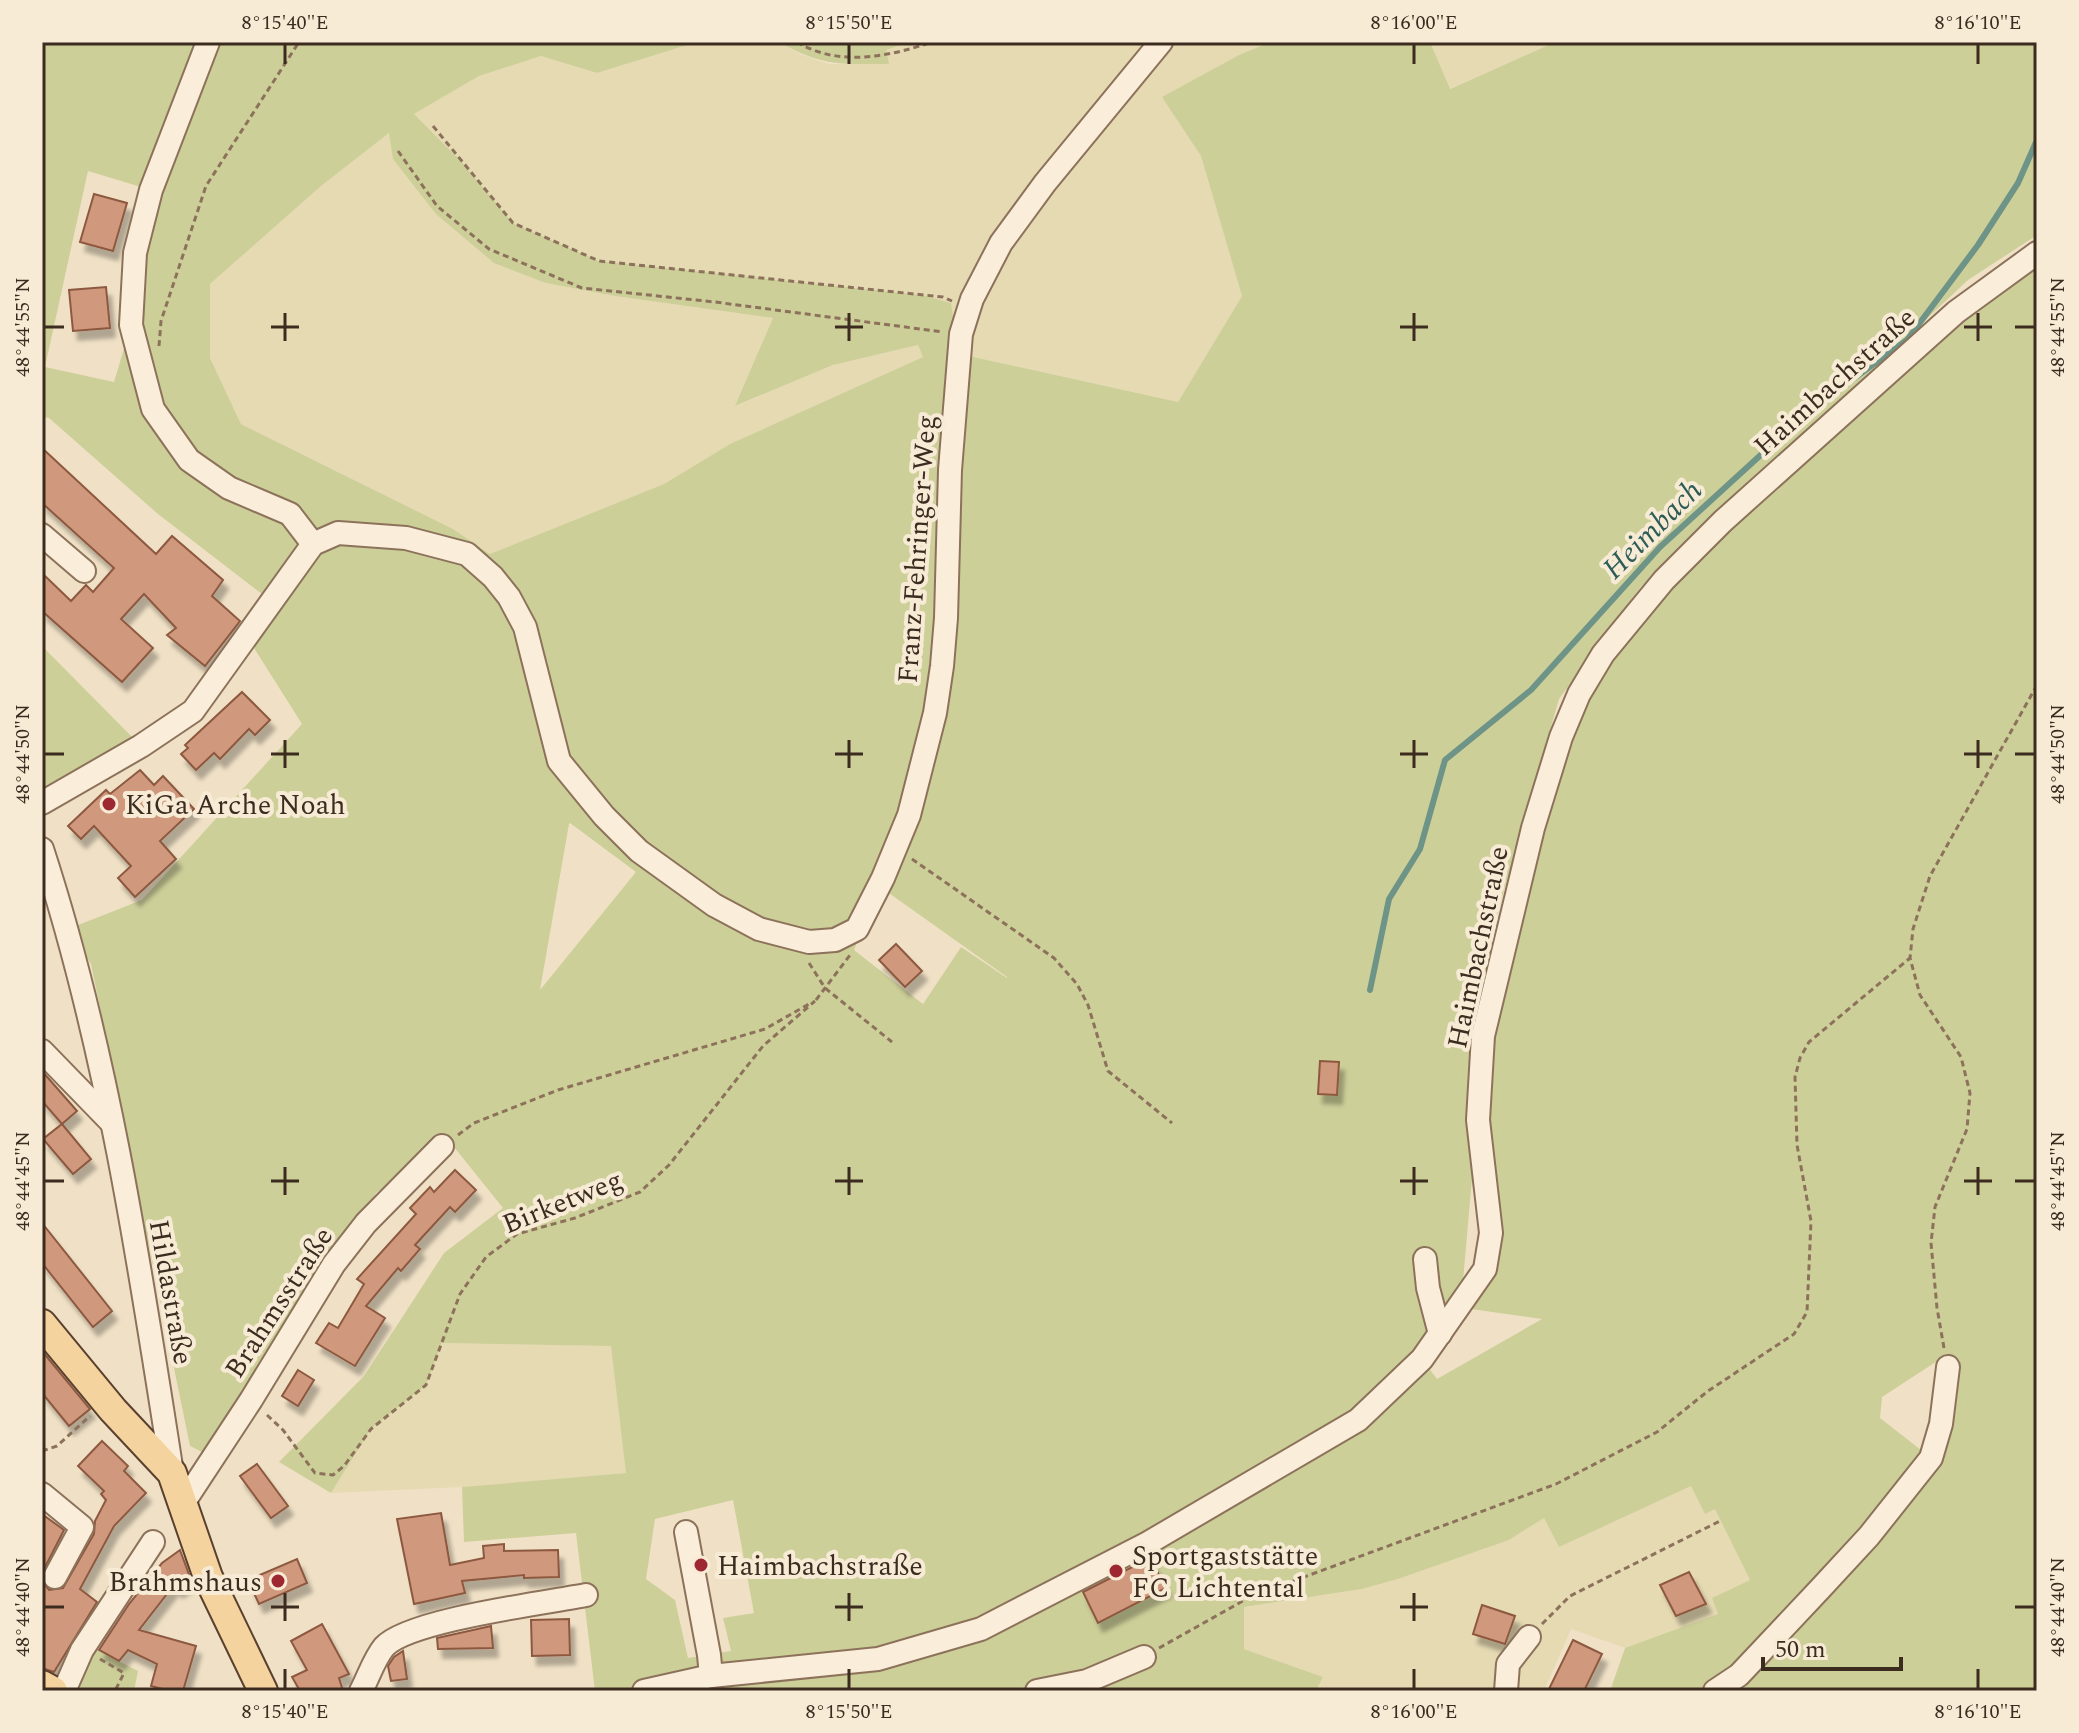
<svg xmlns="http://www.w3.org/2000/svg" width="2079" height="1733" font-family="Spectral,serif">
	<defs>
		<filter id="shadow"><feDropShadow dx="5" dy="9" stdDeviation="2" flood-color="#0004"/></filter>
	</defs>
	<rect width="100%" height="100%" fill="#f0e1c6"/>
	<g fill="#e6dab3">
		<path d="M 697,42 L 779,42 L 800,54 L 829,64 L 888,64 L 886,50 L 910,42 L 1270,42 L 1239,55 L 1163,97 L 1201,156 L 1242,296 L 1178,402 L 969,356 L 954,323 L 950,303 L 922,295 L 599,261 L 513,223 L 460,160 L 414,114 L 479,76 L 541,56 L 597,73 Z"/>
		<path d="M 1430,42 L 1555,42 L 1449,89 Z"/>
		<path d="M 389,133 L 546,283 L 615,296 L 773,318 L 736,406 L 833,365 L 918,345 L 923,357 L 730,444 L 664,484 L 490,554 L 453,529 L 241,424 L 210,358 L 210,284 L 321,186 Z"/>
		<path d="M 442,1343 L 611,1346 L 627,1473 L 462,1487 L 331,1493 L 371,1429 L 425,1385 Z"/>
		<path d="M 1702,1481 L 1750,1580 L 1712,1598 L 1719,1614 L 1625,1648 L 1571,1629 L 1544,1691 L 1523,1691 L 1497,1682 L 1496,1691 L 1316,1691 L 1323,1677 L 1243,1649 L 1244,1607 L 1362,1589 L 1398,1579 L 1509,1540 L 1544,1518 L 1559,1546 Z"/>
	</g>
	<g fill="#cdcf99" fill-rule="evenodd">
		<path d="M 42,42 L 697,42 L 597,73 L 541,56 L 479,76 L 414,114 L 460,160 L 513,223 L 599,261 L 922,295 L 951,303 L 954,323 L 946,699 L 961,397 L 969,356 L 1178,402 L 1242,296 L 1201,156 L 1162,97 L 1239,55 L 1270,42 L 1430,42 L 1450,89 L 1555,42 L 2037,42 L 2037,235 L 1968,280 L 1640,588 L 1559,699 L 1497,915 L 1476,1049 L 1474,1156 L 1461,1304 L 1422,1359 L 1437,1379 L 1542,1319 L 1471,1309 L 1496,1264 L 1481,1106 L 1488,1030 L 1578,706 L 1617,639 L 1749,510 L 1781,486 L 1792,466 L 1972,309 L 2037,262 L 2037,1691 L 1610,1691 L 1625,1648 L 1718,1614 L 1712,1598 L 1750,1580 L 1715,1509 L 1705,1514 L 1691,1486 L 1559,1547 L 1544,1518 L 1509,1540 L 1398,1579 L 1362,1589 L 1244,1607 L 1244,1649 L 1323,1677 L 1316,1691 L 1023,1691 L 1041,1684 L 1006,1691 L 595,1691 L 576,1533 L 464,1542 L 462,1487 L 626,1473 L 611,1346 L 442,1343 L 426,1385 L 371,1429 L 331,1493 L 279,1462 L 364,1376 L 444,1253 L 503,1208 L 454,1147 L 442,1146 L 376,1193 L 334,1264 L 206,1454 L 190,1446 L 91,964 L 68,929 L 142,900 L 302,724 L 254,648 L 271,601 L 158,514 L 49,418 L 42,417 ZM 389,133 L 393,159 L 436,214 L 494,263 L 546,283 L 615,296 L 773,318 L 735,406 L 833,365 L 918,345 L 923,357 L 730,444 L 664,484 L 490,554 L 453,529 L 241,424 L 210,358 L 210,284 L 321,186 ZM 88,171 L 151,190 L 131,325 L 114,382 L 45,367 ZM 570,823 L 636,872 L 540,990 L 569,824 ZM 879,886 L 1007,977 L 1007,978 L 961,947 L 923,1004 L 854,950 ZM 1948,1354 L 1958,1364 L 1930,1457 L 1880,1418 L 1882,1397 ZM 733,1500 L 754,1613 L 723,1618 L 731,1651 L 688,1658 L 675,1600 L 646,1579 L 655,1519 Z"/>
		<path d="M 779,42 L 910,42 L 886,50 L 889,64 C 841,64 823,67 779,42 Z"/>
		<path d="M 42,646 L 141,746 L 42,803 Z"/>
		<path d="M 91,1647 L 138,1671 L 134,1691 L 90,1691 L 73,1685 Z"/>
	</g>
	<g fill="none" stroke-linecap="round" stroke-linejoin="round">
		<path stroke="#6e9387" stroke-width="6" d="M 1370,990 L 1389,899 L 1420,849 L 1445,760 L 1531,690 L 1660,547 L 1776,441 L 1846,384 L 1907,340 L 1978,245 L 2018,183 L 2037,140"/>
	</g>
	<g fill="#d0987b" stroke="#8d5940" stroke-width="2" filter="url(#shadow)">
		<path d="M 94,194 L 127,203 L 113,251 L 80,242 Z"/>
		<path d="M 106,287 L 110,328 L 73,331 L 69,290 Z"/>
		<path d="M 42,448 L 156,554 L 172,536 L 223,580 L 212,596 L 240,621 L 205,666 L 167,635 L 176,628 L 144,594 L 121,619 L 153,648 L 122,682 L 42,611 L 42,573 L 71,601 L 86,585 L 93,592 L 114,568 L 42,503 Z"/>
		<path d="M 242,692 L 270,720 L 255,735 L 249,729 L 220,759 L 214,753 L 196,770 L 181,754 L 188,748 L 185,745 Z"/>
		<path d="M 140,770 L 154,785 L 163,776 L 194,809 L 160,841 L 176,859 L 135,897 L 118,878 L 131,866 L 94,826 L 81,839 L 68,826 L 106,790 L 110,794 Z"/>
		<path d="M 896,944 L 922,971 L 905,987 L 879,960 Z"/>
		<path d="M 1320,1061 L 1339,1062 L 1337,1095 L 1318,1094 Z"/>
		<path d="M 42,1071 L 77,1111 L 62,1124 L 42,1101 Z"/>
		<path d="M 62,1124 L 91,1159 L 73,1174 L 43,1139 Z"/>
		<path d="M 455,1170 L 476,1190 L 455,1212 L 450,1207 L 415,1245 L 420,1249 L 401,1271 L 398,1268 L 366,1306 L 385,1318 L 355,1366 L 316,1343 L 329,1323 L 338,1328 L 364,1284 L 357,1279 L 416,1214 L 410,1208 L 430,1187 L 434,1192 Z"/>
		<path d="M 42,1223 L 112,1311 L 93,1327 L 42,1263 Z"/>
		<path d="M 42,1351 L 90,1409 L 69,1426 L 42,1393 Z"/>
		<path d="M 298,1370 L 314,1380 L 298,1406 L 282,1396 Z"/>
		<path d="M 102,1441 L 128,1466 L 124,1471 L 146,1493 L 114,1526 L 80,1589 L 97,1602 L 54,1672 L 42,1668 L 42,1581 L 49,1590 L 63,1588 L 94,1534 L 95,1521 L 106,1500 L 101,1494 L 104,1491 L 78,1466 Z"/>
		<path d="M 257,1464 L 288,1506 L 271,1518 L 240,1476 Z"/>
		<path d="M 441,1513 L 450,1565 L 484,1558 L 483,1546 L 504,1544 L 504,1551 L 558,1550 L 559,1577 L 524,1578 L 524,1575 L 462,1581 L 465,1593 L 414,1604 L 397,1519 Z"/>
		<path d="M 42,1514 L 64,1530 L 42,1573 Z"/>
		<path d="M 180,1550 L 191,1580 L 178,1589 L 174,1585 L 139,1630 L 196,1646 L 183,1691 L 170,1691 L 151,1686 L 157,1664 L 128,1650 L 119,1661 L 99,1650 L 129,1604 L 162,1563 Z"/>
		<path d="M 1150,1558 L 1166,1588 L 1098,1623 L 1083,1592 Z"/>
		<path d="M 297,1559 L 307,1583 L 259,1604 L 248,1580 Z"/>
		<path d="M 1689,1572 L 1706,1604 L 1676,1616 L 1660,1585 Z"/>
		<path d="M 1482,1605 L 1515,1616 L 1505,1644 L 1473,1634 Z"/>
		<path d="M 569,1619 L 570,1655 L 532,1656 L 531,1620 Z"/>
		<path d="M 322,1624 L 349,1674 L 339,1678 L 343,1691 L 300,1691 L 292,1677 L 307,1670 L 291,1641 Z"/>
		<path d="M 491,1626 L 493,1648 L 438,1649 L 437,1638 Z"/>
		<path d="M 1573,1640 L 1602,1654 L 1584,1691 L 1548,1691 Z"/>
		<path d="M 403,1651 L 407,1679 L 391,1681 L 388,1666 L 394,1657 Z"/>
	</g>
	<g fill="none" stroke-linecap="round" stroke-linejoin="round">
		<g stroke="#8d725b" stroke-width="26">
			<g id="minor">
				<path d="M 208,42 L 151,190 L 135,253 L 131,325 L 153,409 L 189,460 L 229,488 L 290,514 L 313,544"/>
				<path d="M 42,535 L 84,571"/>
				<path d="M 42,803 L 141,746 L 193,711 L 313,544 L 338,533 L 406,538 L 467,554 L 493,577 L 509,597 L 525,627 L 559,761 L 604,816 L 639,851 L 714,905 L 759,929 L 809,942 L 835,940 L 857,929 L 883,878 L 909,815 L 935,713 L 942,666 L 946,618 L 950,470 L 961,334 L 972,299 L 1001,243 L 1045,183 L 1161,42"/>
				<path d="M 42,849 C 107,1048 140,1266 172,1473"/>
				<path d="M 42,1051 L 111,1122"/>
				<path d="M 1425,1259 L 1428,1288 L 1440,1334"/>
				<path d="M 42,1494 L 82,1527 L 55,1577"/>
				<path d="M 182,1505 L 251,1400 L 334,1264 L 366,1223 L 442,1146"/>
				<path d="M 686,1532 L 709,1655 L 711,1676"/>
				<path d="M 64,1691 L 82,1650 L 153,1542"/>
				<path d="M 361,1691 C 368,1678 374,1659 384,1647 C 408,1620 545,1603 586,1595"/>
				<path d="M 644,1691 L 711,1676 L 878,1659 L 981,1629 L 1148,1543 L 1358,1420 L 1422,1359 L 1485,1269 L 1491,1233 L 1478,1120 L 1483,1036 L 1533,828 L 1561,737 L 1579,694 L 1603,654 L 1664,580 L 1723,521 L 1956,312 L 2037,253"/>
				<path d="M 1037,1691 L 1087,1681 L 1144,1657"/>
				<path d="M 1506,1691 L 1508,1664 L 1529,1637"/>
				<path d="M 1715,1691 L 1739,1675 L 1820,1589 L 1869,1536 L 1931,1458 L 1941,1424 L 1948,1367"/>
			</g>
		</g>
		<g stroke="#5a402f" stroke-width="32">
			<g id="major">
				<path d="M 42,1324 L 113,1410 L 172,1473 L 208,1577 L 263,1691"/>
				<path d="M 42,1685 L 53,1691"/>
			</g>
		</g>
		<g stroke="#8d725b" stroke-width="3" stroke-dasharray="6 4" stroke-linecap="butt">
			<path d="M 797,42 C 838,67 888,57 932,42"/>
			<path d="M 433,126 L 513,223 L 599,261 L 943,297 L 952,301"/>
			<path d="M 398,151 L 437,206 L 489,249 L 582,288 L 715,302 L 943,332"/>
			<path d="M 159,346 L 161,321 L 206,186 L 299,42"/>
			<path d="M 912,859 L 1054,958 L 1077,984 L 1088,1005 L 1108,1071 L 1172,1123"/>
			<path d="M 809,963 L 825,988 L 892,1042"/>
			<path d="M 816,1000 L 850,955"/>
			<path d="M 458,1135 L 474,1123 L 558,1090 L 765,1029 L 809,1004"/>
			<path d="M 1944,1348 L 1937,1308 L 1931,1243 L 1935,1207 L 1967,1129 L 1970,1093 L 1961,1057 L 1920,995 L 1910,958 L 1913,929 L 1930,876 L 2037,685"/>
			<path d="M 267,1415 L 283,1430 L 315,1473 L 333,1475 L 344,1466 L 371,1429 L 426,1385 L 460,1294 L 486,1257 L 517,1234 L 575,1218 L 640,1192 L 669,1165 L 763,1046 L 815,1001"/>
			<path d="M 42,1451 L 57,1446 L 90,1416"/>
			<path d="M 1542,1624 L 1570,1596 L 1720,1521"/>
			<path d="M 1159,1648 L 1250,1597 L 1556,1484 L 1657,1432 L 1708,1391 L 1794,1334 L 1807,1312 L 1811,1221 L 1797,1145 L 1795,1077 L 1800,1058 L 1809,1042 L 1910,958"/>
			<path d="M 100,1659 L 124,1673 L 115,1691"/>
		</g>
		<use href="#minor" stroke="#faeeda" stroke-width="22"/>
		<use href="#major" stroke="#f4d39e" stroke-width="28"/>
	</g>
	<path fill="none" stroke="#3c2b1f" stroke-width="3" d="M 285,44 L 285,64M 849,44 L 849,64M 1414,44 L 1414,64M 1978,44 L 1978,64M 285,313 L 285,341M 849,313 L 849,341M 1414,313 L 1414,341M 1978,313 L 1978,341M 44,327 L 64,327M 271,327 L 299,327M 835,327 L 863,327M 1400,327 L 1428,327M 1964,327 L 1992,327M 2015,327 L 2035,327M 285,740 L 285,768M 849,740 L 849,768M 1414,740 L 1414,768M 1978,740 L 1978,768M 44,754 L 64,754M 271,754 L 299,754M 835,754 L 863,754M 1400,754 L 1428,754M 1964,754 L 1992,754M 2015,754 L 2035,754M 285,1167 L 285,1195M 849,1167 L 849,1195M 1414,1167 L 1414,1195M 1978,1167 L 1978,1195M 44,1181 L 64,1181M 271,1181 L 299,1181M 835,1181 L 863,1181M 1400,1181 L 1428,1181M 1964,1181 L 1992,1181M 2015,1181 L 2035,1181M 285,1593 L 285,1621M 849,1593 L 849,1621M 1414,1593 L 1414,1621M 44,1607 L 64,1607M 271,1607 L 299,1607M 835,1607 L 863,1607M 1400,1607 L 1428,1607M 2015,1607 L 2035,1607M 285,1669 L 285,1689M 849,1669 L 849,1689M 1414,1669 L 1414,1689M 1978,1669 L 1978,1689"/>
	<g fill="#9e2832" stroke="#f7ebd6" stroke-width="3">
		<circle cx="109" cy="804" r="8"/>
		<circle cx="701" cy="1565" r="8"/>
		<circle cx="1116" cy="1571" r="8"/>
		<circle cx="278" cy="1581" r="8"/>
	</g>
	<g text-anchor="middle" stroke-width="8" stroke-linejoin="round" paint-order="stroke">
		<g font-size="28" fill="#3c2b1f" stroke="#f7ebd6">
			<text transform="translate(1834 381) rotate(-42)" y="10">Haimbachstraße</text>
			<text transform="translate(916 549) rotate(-86)" y="10">Franz-Fehringer-Weg</text>
			<text transform="translate(1477 947) rotate(-78)" y="10">Haimbachstraße</text>
			<text transform="translate(562 1201) rotate(-22)" y="10">Birketweg</text>
			<text transform="translate(172 1292) rotate(80)" y="10">Hildastraße</text>
			<text transform="translate(278 1302) rotate(-57)" y="10">Brahmsstraße</text>
		</g>
		<g font-size="28" fill="#3c2b1f" stroke="#f7ebd6" text-anchor="start">
			<text x="125" y="814">KiGa Arche Noah</text>
			<text x="1132" y="1565">Sportgaststätte<tspan x="1132" dy="32">FC Lichtental</tspan></text>
			<text x="717" y="1575">Haimbachstraße</text>
			<text x="262" y="1591" text-anchor="end">Brahmshaus</text>
		</g>
		<g font-size="30" font-style="italic" fill="#2e5c56" stroke="#f7ebd6">
			<text transform="translate(1652 529) rotate(-45)" y="10">Heimbach</text>
		</g>
	</g>
	<rect width="2079" height="1733" fill="none" stroke="#f7ebd6" stroke-width="88"/>
	<path d="M1763 1657v12h138v-12" fill="none" stroke="#3c2b1f" stroke-width="4"/>
	<text x="1775" y="1657" font-size="24" fill="#3c2b1f" stroke="#f7ebd6" stroke-width="6" paint-order="stroke">50 m</text>
	<rect x="44" y="44" width="1991" height="1645" fill="none" stroke="#3c2b1f" stroke-width="3"/>
	<g font-size="20" text-anchor="middle" fill="#3c2b1f">
		<text x="285" y="29">8°15'40"E</text>
		<text x="849" y="29">8°15'50"E</text>
		<text x="1414" y="29">8°16'00"E</text>
		<text x="1978" y="29">8°16'10"E</text>
		<text transform="translate(22 327) rotate(-90)" y="7">48°44'55"N</text>
		<text transform="translate(2057 327) rotate(-90)" y="7">48°44'55"N</text>
		<text transform="translate(22 754) rotate(-90)" y="7">48°44'50"N</text>
		<text transform="translate(2057 754) rotate(-90)" y="7">48°44'50"N</text>
		<text transform="translate(22 1181) rotate(-90)" y="7">48°44'45"N</text>
		<text transform="translate(2057 1181) rotate(-90)" y="7">48°44'45"N</text>
		<text transform="translate(22 1607) rotate(-90)" y="7">48°44'40"N</text>
		<text transform="translate(2057 1607) rotate(-90)" y="7">48°44'40"N</text>
		<text x="285" y="1718">8°15'40"E</text>
		<text x="849" y="1718">8°15'50"E</text>
		<text x="1414" y="1718">8°16'00"E</text>
		<text x="1978" y="1718">8°16'10"E</text>
	</g>
</svg>
